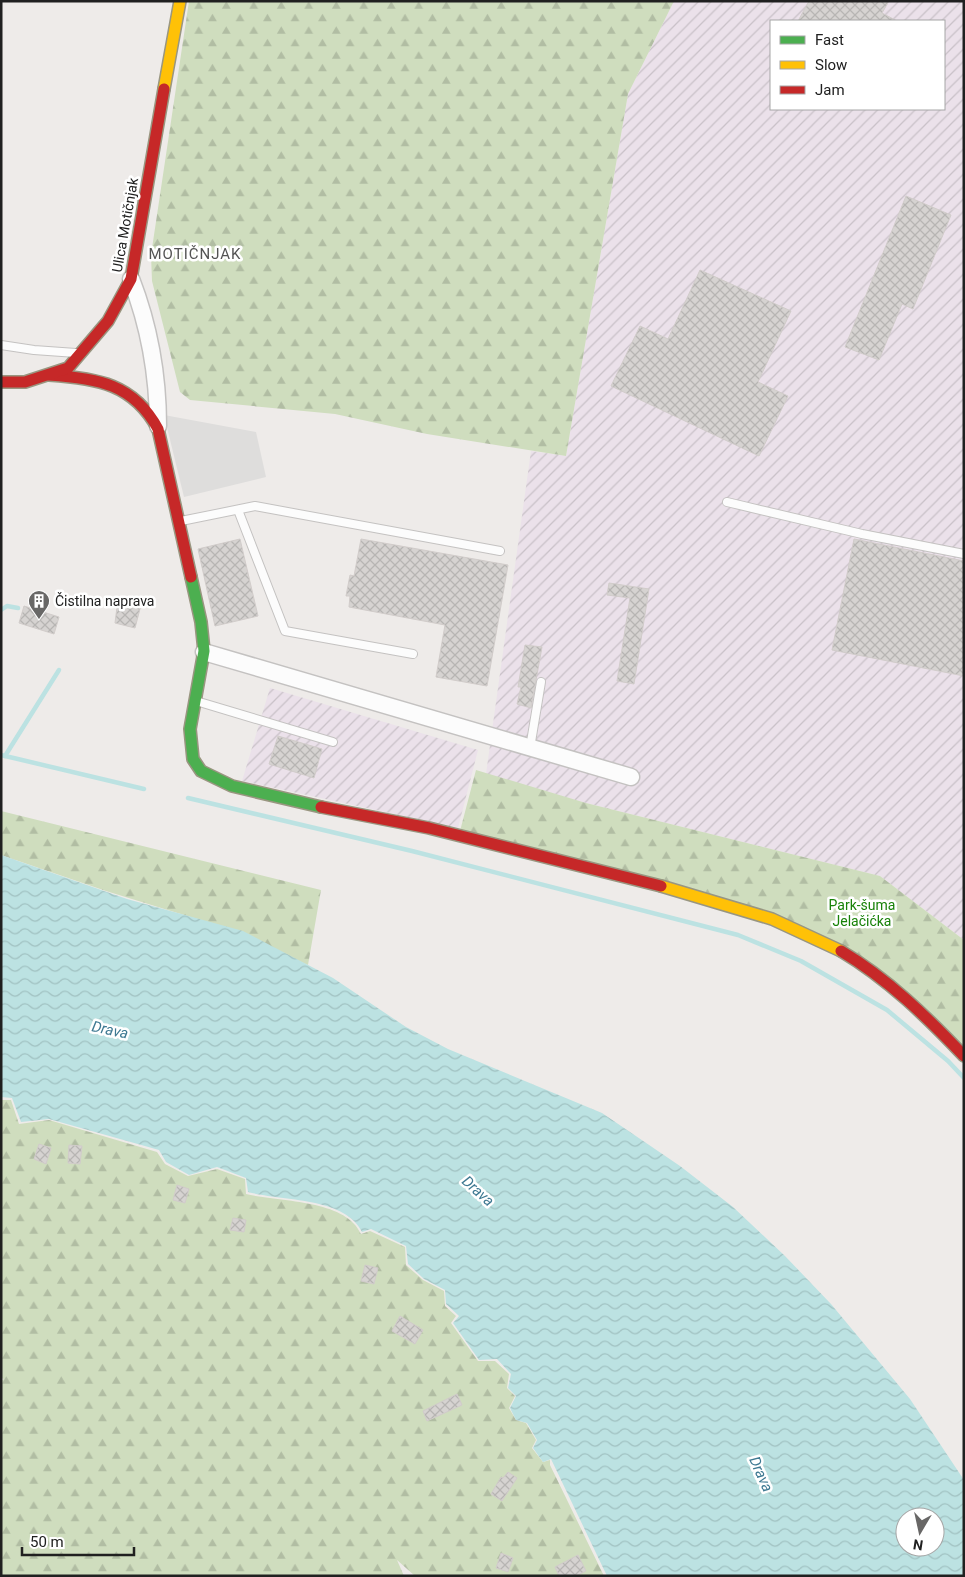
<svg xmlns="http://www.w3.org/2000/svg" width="965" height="1577" font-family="Roboto,sans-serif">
	<defs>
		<pattern id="industrial-furrows" width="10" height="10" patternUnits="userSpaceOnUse" patternTransform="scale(1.25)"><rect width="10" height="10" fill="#ebe1ea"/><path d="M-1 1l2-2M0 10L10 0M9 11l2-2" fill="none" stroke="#c9c1c8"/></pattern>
		<pattern id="forest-firs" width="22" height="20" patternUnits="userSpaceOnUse" patternTransform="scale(1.25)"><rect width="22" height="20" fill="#cfddbe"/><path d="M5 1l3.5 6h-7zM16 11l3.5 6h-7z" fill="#b1bda3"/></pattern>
		<pattern id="water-waves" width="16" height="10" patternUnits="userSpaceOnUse" patternTransform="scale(1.25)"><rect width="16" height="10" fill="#bce2e2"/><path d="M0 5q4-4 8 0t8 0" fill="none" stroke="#a1c2c2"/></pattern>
		<pattern id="building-cross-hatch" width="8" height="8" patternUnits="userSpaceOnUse" patternTransform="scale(1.25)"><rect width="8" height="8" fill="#d6d3d1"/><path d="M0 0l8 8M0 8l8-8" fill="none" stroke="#b7b5b3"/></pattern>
	</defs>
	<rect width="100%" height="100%" fill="#eeebe9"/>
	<g fill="url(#industrial-furrows)" fill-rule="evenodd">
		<path d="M 674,1 L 964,1 L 964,940 L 880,876 L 586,803 L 486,774 L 531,451 L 566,456 L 628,94 ZM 771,21 L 944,21 L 944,109 L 771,109 Z"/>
		<path d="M 270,688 L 478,750 L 458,828 L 242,781 Z"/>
	</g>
	<g fill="url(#forest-firs)">
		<path d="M 189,1 L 674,1 L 628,94 L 566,456 L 427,434 L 335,414 L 190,400 L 180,392 L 152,281 L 151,255 Z"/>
		<path d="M 476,770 L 586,803 L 880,876 L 964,940 L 964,1048 L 830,941 L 460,831 Z"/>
		<path d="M 1,811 L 321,890 L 308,965 L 210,923 L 106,891 L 1,855 Z"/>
		<path d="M 1,1100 L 11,1100 L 19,1124 L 49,1120 L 157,1152 L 165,1164 L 188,1176 L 217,1169 L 245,1179 L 246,1194 C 279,1202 346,1199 361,1234 L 370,1231 L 405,1247 L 406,1265 L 423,1280 L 444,1291 L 445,1306 L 456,1316 L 451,1323 L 478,1361 L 495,1361 L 509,1374 L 507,1388 L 515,1396 L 509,1408 L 516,1420 L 526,1423 L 536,1440 L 532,1448 L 543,1462 L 550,1460 L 550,1465 L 604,1576 L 415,1576 L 397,1560 L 404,1576 L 1,1576 L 1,1381 L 4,1379 L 1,1378 Z"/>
	</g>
	<path fill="#dedddc" d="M 164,415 L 256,432 L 266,477 L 184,497 Z"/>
	<path fill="url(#water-waves)" fill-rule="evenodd" d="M 1,855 L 127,899 L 243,931 L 333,978 L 406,1027 L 448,1049 L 602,1113 L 680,1166 L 733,1207 L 785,1256 L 831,1304 L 910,1399 L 964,1480 L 964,1576 L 607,1576 L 551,1459 L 543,1462 L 533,1448 L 537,1440 L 527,1423 L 516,1420 L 510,1408 L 516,1396 L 508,1388 L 511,1374 L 497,1359 L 479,1360 L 453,1323 L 459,1316 L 446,1304 L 445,1290 L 424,1279 L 408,1264 L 406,1246 L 371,1229 L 362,1232 C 346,1197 281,1201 248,1192 L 246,1178 L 217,1167 L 189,1175 L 166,1162 L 159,1150 L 49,1119 L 21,1122 L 12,1098 L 1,1097 ZM 905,1517 L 935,1517 L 935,1547 L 905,1547 Z"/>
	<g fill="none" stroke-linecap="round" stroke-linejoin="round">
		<g stroke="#bce2e2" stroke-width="4.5">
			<path d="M 1,610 L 7,606 L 18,608"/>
			<path d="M 1,755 L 144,789"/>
			<path d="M 5,756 L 59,670"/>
			<path d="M 188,798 L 412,851 L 738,935 L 801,961 L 887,1010 L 948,1061 L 964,1078"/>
		</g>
	</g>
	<g fill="url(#building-cross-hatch)" stroke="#d1ccca">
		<path d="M 809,1 L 889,1 L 882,13 L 897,21 L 798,21 Z"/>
		<path d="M 906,196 L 951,215 L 913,309 L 902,304 L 879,360 L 845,347 Z"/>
		<path d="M 700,270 L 791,311 L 758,382 L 788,396 L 759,456 L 611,386 L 640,326 L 668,339 Z"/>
		<path d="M 240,539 L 258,616 L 215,626 L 198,549 Z"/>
		<path d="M 361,539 L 508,565 L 487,686 L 436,677 L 445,625 L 349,607 L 350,596 L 346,596 L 350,575 L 354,576 Z"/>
		<path d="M 854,539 L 964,561 L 964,676 L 832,650 Z"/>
		<path d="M 609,583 L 649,589 L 634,684 L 617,681 L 630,598 L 607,595 Z"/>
		<path d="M 118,599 L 141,605 L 135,628 L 115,623 Z"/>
		<path d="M 24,606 L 59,617 L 54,634 L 19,623 Z"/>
		<path d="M 525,645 L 542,647 L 531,708 L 517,704 L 521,687 L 518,687 Z"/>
		<path d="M 278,736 L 322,749 L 314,778 L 269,764 Z"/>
		<path d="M 39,1144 L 51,1148 L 46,1164 L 34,1159 Z"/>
		<path d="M 69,1145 L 82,1146 L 80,1164 L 68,1163 Z"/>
		<path d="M 177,1185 L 189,1189 L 185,1203 L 173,1200 Z"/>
		<path d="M 233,1218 L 246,1220 L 244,1232 L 230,1230 Z"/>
		<path d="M 365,1265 L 378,1268 L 374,1284 L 361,1281 Z"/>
		<path d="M 400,1316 L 423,1330 L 415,1344 L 392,1331 Z"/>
		<path d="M 457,1394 L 462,1405 L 427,1421 L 423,1411 Z"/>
		<path d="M 508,1472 L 517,1478 L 502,1501 L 491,1494 L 501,1477 L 503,1478 Z"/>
		<path d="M 501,1553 L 513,1558 L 508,1572 L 496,1568 Z"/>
		<path d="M 578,1555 L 586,1571 L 576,1576 L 559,1576 L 555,1567 Z"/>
	</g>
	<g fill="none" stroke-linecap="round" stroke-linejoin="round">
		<g stroke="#c4c2c1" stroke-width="10">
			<g id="lane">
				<path d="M 1,345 L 34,350 L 76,353"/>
				<path d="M 727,502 L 862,534 L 964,554"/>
				<path d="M 238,510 L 285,631 L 413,654"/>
				<path d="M 181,521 L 255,506 L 500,551"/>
				<path d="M 196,701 L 333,742"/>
				<path d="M 530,748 L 541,682"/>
			</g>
		</g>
		<g stroke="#c4c2c1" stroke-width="19">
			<g id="street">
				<path d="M 131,279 C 150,328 158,374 158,426"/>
				<path d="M 204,652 L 631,777"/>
			</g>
		</g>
		<g stroke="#999680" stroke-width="14">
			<path id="fast" d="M 191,577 L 201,622 L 204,651 L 190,729 L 193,759 L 201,771 L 232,786 L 321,807"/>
		</g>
		<g stroke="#999680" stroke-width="14">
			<g id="slow">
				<path d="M 164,89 L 180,1"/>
				<path d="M 661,886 L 772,919 L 841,951"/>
			</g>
		</g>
		<g stroke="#999680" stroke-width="14">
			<g id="jam">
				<path d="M 49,375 C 97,378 134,384 158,429 L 191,577"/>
				<path d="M 1,382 L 25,382 L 68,368 L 108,321 L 131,279 L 164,89"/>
				<path d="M 321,807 L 429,828 L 661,886"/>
				<path d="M 841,951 C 888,979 927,1017 964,1056"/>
			</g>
		</g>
		<use href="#lane" stroke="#fcfcfc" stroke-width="8"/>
		<use href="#street" stroke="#fcfcfc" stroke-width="16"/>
		<use href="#fast" stroke="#4caf50" stroke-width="11"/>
		<use href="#slow" stroke="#ffc107" stroke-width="11"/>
		<use href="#jam" stroke="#c62828" stroke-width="11"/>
	</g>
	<defs>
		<g id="building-pin" transform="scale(1.125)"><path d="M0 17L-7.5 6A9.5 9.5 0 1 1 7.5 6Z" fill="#686766" stroke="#fff"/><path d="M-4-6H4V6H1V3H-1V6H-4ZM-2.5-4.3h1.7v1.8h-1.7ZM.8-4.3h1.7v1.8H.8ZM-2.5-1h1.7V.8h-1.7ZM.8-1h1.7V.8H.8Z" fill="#fff"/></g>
	</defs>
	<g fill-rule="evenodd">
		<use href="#building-pin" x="39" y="601"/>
	</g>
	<g text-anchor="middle" stroke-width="5" stroke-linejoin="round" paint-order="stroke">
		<g font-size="14" fill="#202020" stroke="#fff">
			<text transform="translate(125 225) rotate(-80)" y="5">Ulica Motičnjak</text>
		</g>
		<g font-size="14" fill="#202020" stroke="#fff" text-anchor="start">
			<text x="55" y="606">Čistilna naprava</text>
		</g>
		<g font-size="14" fill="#188209" stroke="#fff">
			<text x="862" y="910">Park-šuma<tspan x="862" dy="16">Jelačićka</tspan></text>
		</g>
		<g font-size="15" letter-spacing="1" fill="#535353" stroke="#fff">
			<text x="195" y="259">MOTIČNJAK</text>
		</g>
		<g font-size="15" font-style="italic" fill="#3e7992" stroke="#fff">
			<text transform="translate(110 1030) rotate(12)" y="5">Drava</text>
			<text transform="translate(478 1191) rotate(42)" y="5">Drava</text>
			<text transform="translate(761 1474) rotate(66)" y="5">Drava</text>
		</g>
	</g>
	<rect width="965" height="1577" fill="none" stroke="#202020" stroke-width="5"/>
	<rect x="770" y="20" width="175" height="90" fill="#ffffff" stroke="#a6a6a6"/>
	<rect x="780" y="36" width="25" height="8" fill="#4caf50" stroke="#a6a6a6"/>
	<text x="815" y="45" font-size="15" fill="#202020">Fast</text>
	<rect x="780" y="61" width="25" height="8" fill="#ffc107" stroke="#a6a6a6"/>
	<text x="815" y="70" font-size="15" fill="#202020">Slow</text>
	<rect x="780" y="86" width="25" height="8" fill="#c62828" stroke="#a6a6a6"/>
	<text x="815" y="95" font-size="15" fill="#202020">Jam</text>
	<g transform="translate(920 1532) rotate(189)"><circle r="24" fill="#ffffff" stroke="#a6a6a6"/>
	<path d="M0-4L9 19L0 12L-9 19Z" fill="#686766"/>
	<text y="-8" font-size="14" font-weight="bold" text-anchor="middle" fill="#202020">N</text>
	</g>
	<path d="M22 1547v8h112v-8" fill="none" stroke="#202020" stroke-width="2.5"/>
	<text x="30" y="1547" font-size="15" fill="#202020" stroke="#ffffff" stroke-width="4" paint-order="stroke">50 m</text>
</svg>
